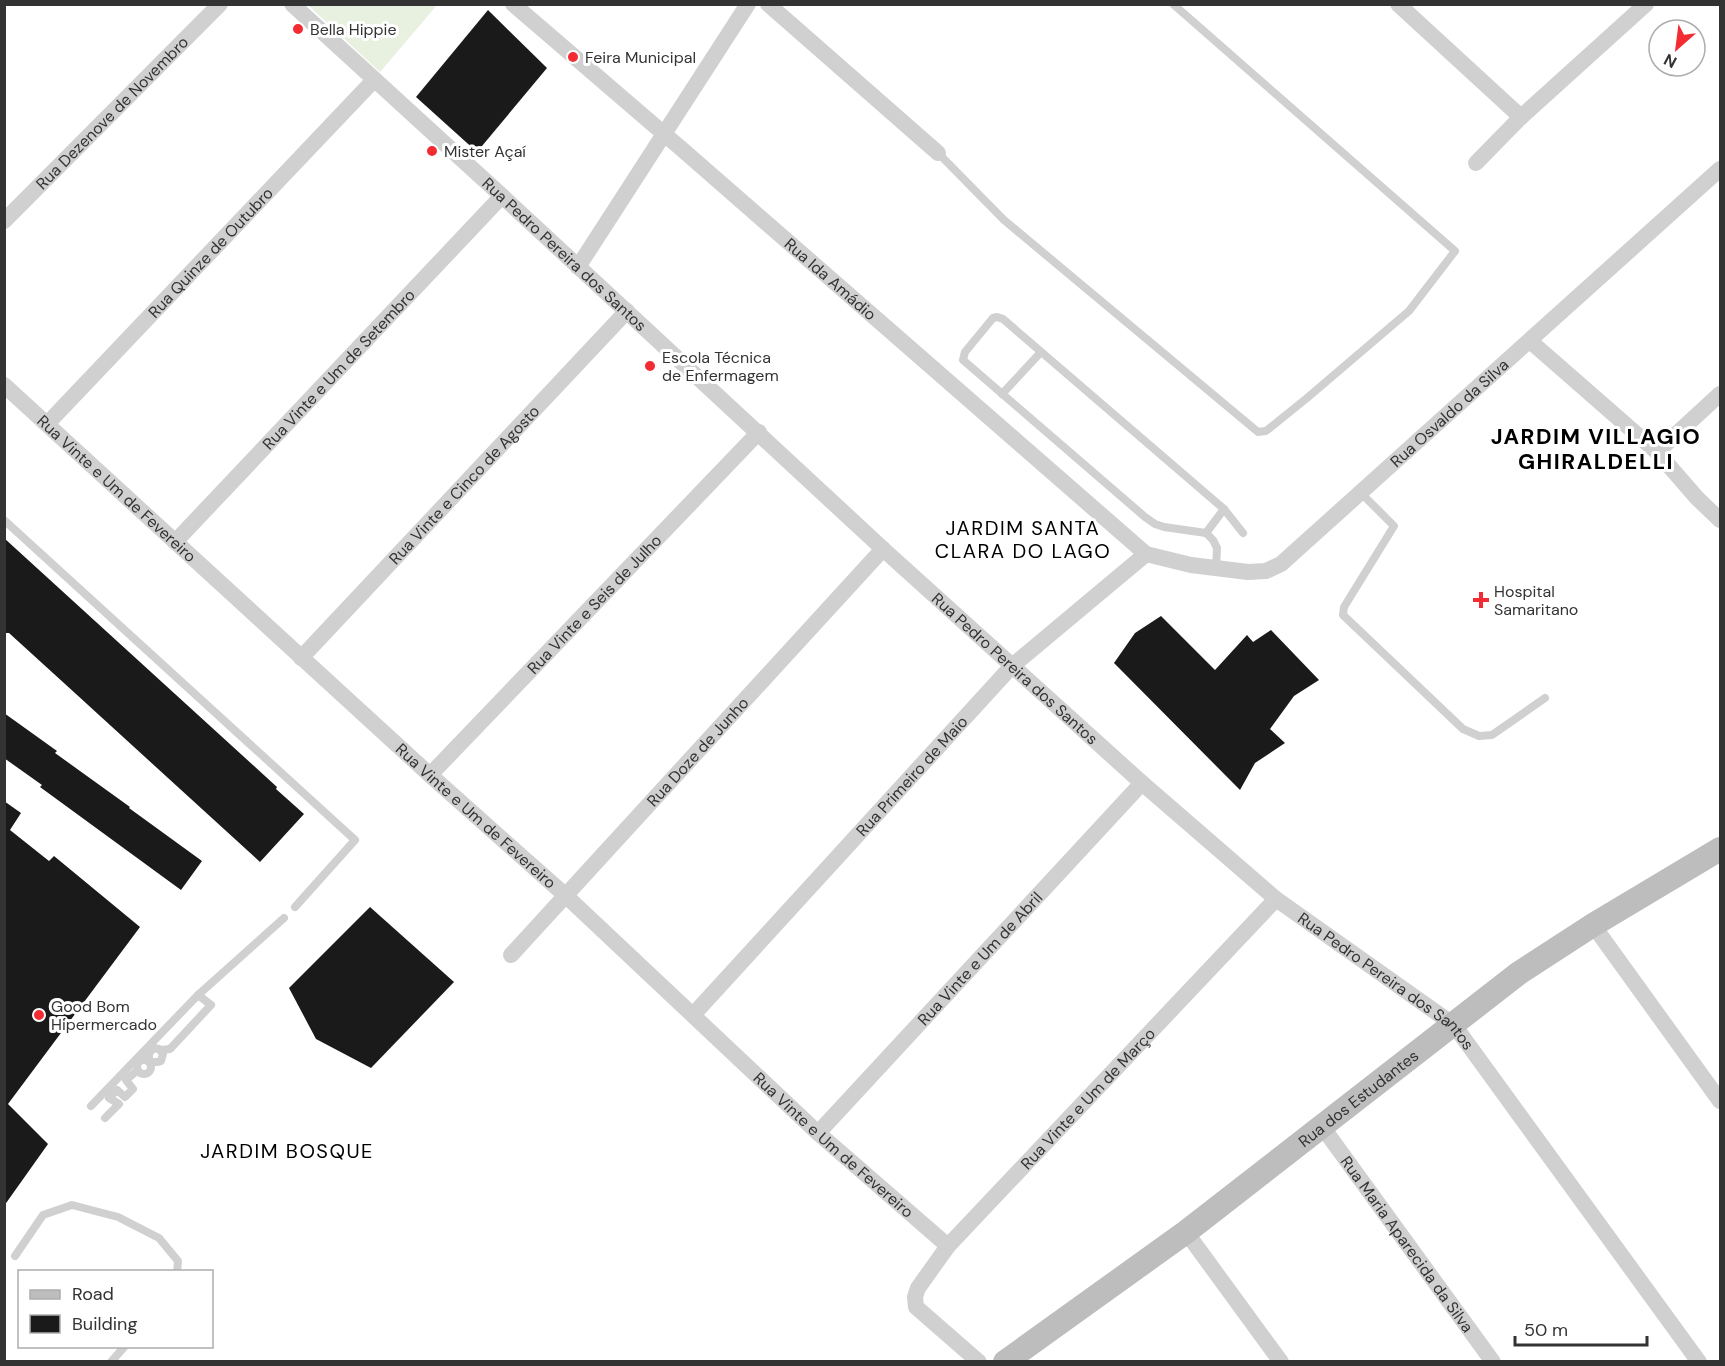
<svg xmlns="http://www.w3.org/2000/svg" width="1725" height="1366" font-family="'DM Sans',sans-serif">
	<rect width="100%" height="100%" fill="#fff"/>
	<path fill="#e8f0e0" d="M 308,5 L 437,5 L 380,72 Z"/>
	<g fill="#1a1a1a">
		<path d="M 488,10 L 547,68 L 477,152 L 416,97 Z"/>
		<path d="M 4,538 L 277,787 L 276,789 L 304,814 L 260,862 L 76,694 L 9,633 L 4,633 Z"/>
		<path d="M 1161,616 L 1215,670 L 1247,635 L 1253,642 L 1271,630 L 1319,680 L 1294,696 L 1270,729 L 1285,743 L 1255,763 L 1240,790 L 1114,663 L 1135,633 Z"/>
		<path d="M 4,713 L 57,751 L 55,753 L 130,807 L 129,808 L 202,861 L 181,890 L 40,787 L 42,785 L 4,758 Z"/>
		<path d="M 4,801 L 21,813 L 10,830 L 49,861 L 54,856 L 140,927 L 8,1104 L 48,1144 L 4,1206 Z"/>
		<path d="M 370,907 L 454,982 L 371,1068 L 316,1039 L 289,988 Z"/>
	</g>
	<g fill="none" stroke-linecap="round" stroke-linejoin="round">
		<g stroke="#d0d0d0" stroke-width="8">
			<path d="M 938,153 L 1004,220 L 1258,432 L 1266,431 L 1307,398 L 1409,311 L 1455,251 L 1173,4"/>
			<path d="M 1002,394 L 1041,352"/>
			<path d="M 1360,492 L 1394,526 L 1344,607 L 1343,615 L 1463,729 L 1479,736 L 1492,735 L 1545,698"/>
			<path d="M 4,520 L 355,840 L 295,907"/>
			<path d="M 1206,533 L 1224,509"/>
			<path d="M 1216,568 L 1217,548 L 1213,540 L 1206,533 L 1164,527 L 1155,524 L 1145,517 L 963,360 L 965,352 L 993,318 L 997,317 L 1003,319 L 1224,509 L 1243,533"/>
			<path d="M 198,995 L 284,918"/>
			<path d="M 154,1048 L 159,1049 L 163,1054 L 161,1061 L 157,1062 L 149,1062 L 149,1053 Z"/>
			<circle cx="144" cy="1067" r="7"/>
			<path d="M 91,1106 L 198,995 L 211,1005 L 170,1049 L 161,1050"/>
			<path d="M 105,1118 L 119,1104 L 109,1098 L 117,1090 L 125,1097 L 133,1089 L 126,1080 L 138,1070"/>
			<path d="M 15,1256 L 43,1215 L 72,1205 L 118,1217 L 159,1238 L 178,1261 L 177,1272"/>
			<path d="M 111,1362 L 125,1346"/>
		</g>
		<g stroke="#d0d0d0" stroke-width="16">
			<path id="s1" d="M 292,4 L 502,196 L 883,549 L 1142,783 L 1276,899 L 1454,1025 L 1699,1362"/>
			<path id="s2" d="M 513,4 L 684,151 L 1146,554 L 1191,565 L 1248,572 L 1266,571 L 1281,564 L 1720,169"/>
			<path d="M 768,4 L 938,153"/>
			<path d="M 1398,4 L 1521,117"/>
			<path d="M 1476,163 L 1521,117 L 1646,4"/>
			<path id="s3" d="M 4,221 L 220,4"/>
			<path d="M 578,267 L 748,4"/>
			<path d="M 1530,341 L 1657,452 L 1697,498 L 1720,520"/>
			<path id="s4" d="M 4,385 L 430,775 L 565,895 L 818,1133 L 948,1246"/>
			<path id="s5" d="M 47,424 L 374,80"/>
			<path d="M 1657,452 L 1720,394"/>
			<path id="s6" d="M 175,542 L 502,196"/>
			<path id="s7" d="M 301,658 L 627,311"/>
			<path id="s8" d="M 430,775 L 759,432"/>
			<path d="M 1593,925 L 1720,1101"/>
			<path id="s9" d="M 511,955 L 883,549"/>
			<path id="s10" d="M 693,1015 L 1012,666 L 1146,554"/>
			<path id="s11" d="M 1321,1125 L 1493,1362"/>
			<path id="s12" d="M 818,1133 L 1142,783"/>
			<path d="M 1186,1232 L 1281,1362"/>
			<path id="s13" d="M 979,1362 L 916,1307 L 915,1297 L 918,1288 L 948,1246 L 1276,899"/>
		</g>
		<path stroke="#bdbdbd" stroke-width="24" id="s14" d="M 1005,1362 L 1186,1232 L 1519,973 L 1593,925 L 1720,849"/>
	</g>
	<g fill="#f22c32" stroke="#fff" stroke-width="2">
		<circle cx="298" cy="29" r="6"/>
		<circle cx="573" cy="57" r="6"/>
		<circle cx="432" cy="151" r="6"/>
		<circle cx="650" cy="366" r="6"/>
		<path d="M1478 591h6v6h6v6h-6v6h-6v-6h-6v-6h6z"/>
		<circle cx="39" cy="1015" r="6"/>
	</g>
	<g text-anchor="middle" stroke-width="6" stroke-linejoin="round" paint-order="stroke">
		<g font-size="16" fill="#333" stroke="#fff" text-anchor="start">
			<text x="310" y="35">Bella Hippie</text>
			<text x="585" y="63">Feira Municipal</text>
			<text x="444" y="157">Mister Açaí</text>
			<text x="662" y="363">Escola Técnica<tspan x="662" dy="18">de Enfermagem</tspan></text>
			<text x="1494" y="597">Hospital<tspan x="1494" dy="18">Samaritano</tspan></text>
			<text x="51" y="1012">Good Bom<tspan x="51" dy="18">Hipermercado</tspan></text>
		</g>
		<g font-size="16" fill="#333" stroke="#fff">
			<text dy="6" stroke="none"><textPath href="#s3" startOffset="153">Rua Dezenove de Novembro</textPath></text>
			<text dy="6" stroke="none"><textPath href="#s5" startOffset="237">Rua Quinze de Outubro</textPath></text>
			<text dy="6" stroke="none"><textPath href="#s1" startOffset="370">Rua Pedro Pereira dos Santos</textPath></text>
			<text dy="6" stroke="none"><textPath href="#s2" startOffset="420">Rua Ida Amádio</textPath></text>
			<text dy="6" stroke="none"><textPath href="#s6" startOffset="238">Rua Vinte e Um de Setembro</textPath></text>
			<text dy="6" stroke="none"><textPath href="#s2" startOffset="1203">Rua Osvaldo da Silva</textPath></text>
			<text dy="6" stroke="none"><textPath href="#s7" startOffset="238">Rua Vinte e Cinco de Agosto</textPath></text>
			<text dy="6" stroke="none"><textPath href="#s4" startOffset="153">Rua Vinte e Um de Fevereiro</textPath></text>
			<text dy="6" stroke="none"><textPath href="#s8" startOffset="237">Rua Vinte e Seis de Julho</textPath></text>
			<text dy="6" stroke="none"><textPath href="#s1" startOffset="982">Rua Pedro Pereira dos Santos</textPath></text>
			<text dy="6" stroke="none"><textPath href="#s9" startOffset="276">Rua Doze de Junho</textPath></text>
			<text dy="6" stroke="none"><textPath href="#s10" startOffset="324">Rua Primeiro de Maio</textPath></text>
			<text dy="6" stroke="none"><textPath href="#s4" startOffset="639">Rua Vinte e Um de Fevereiro</textPath></text>
			<text dy="6" stroke="none"><textPath href="#s12" startOffset="238">Rua Vinte e Um de Abril</textPath></text>
			<text dy="6" stroke="none"><textPath href="#s1" startOffset="1468">Rua Pedro Pereira dos Santos</textPath></text>
			<text dy="6" stroke="none"><textPath href="#s13" startOffset="358">Rua Vinte e Um de Março</textPath></text>
			<text dy="6" stroke="none"><textPath href="#s14" startOffset="441">Rua dos Estudantes</textPath></text>
			<text dy="6" stroke="none"><textPath href="#s4" startOffset="1125">Rua Vinte e Um de Fevereiro</textPath></text>
			<text dy="6" stroke="none"><textPath href="#s11" startOffset="147">Rua Maria Aparecida da Silva</textPath></text>
		</g>
		<g font-size="20" letter-spacing="1.5" fill="#000" stroke="#fff">
			<text x="1023" y="535">JARDIM SANTA<tspan x="1023" dy="23">CLARA DO LAGO</tspan></text>
			<text x="287" y="1158">JARDIM BOSQUE</text>
		</g>
		<g font-size="22" font-weight="bold" letter-spacing="1.5" fill="#000" stroke="#fff">
			<text x="1596" y="444">JARDIM VILLAGIO<tspan x="1596" dy="25">GHIRALDELLI</tspan></text>
		</g>
	</g>
	<rect width="1725" height="1366" fill="none" stroke="#333333" stroke-width="12"/>
	<rect x="18" y="1270" width="195" height="78" fill="#ffffff" stroke="#adadad" stroke-width="1.5"/>
	<rect x="30" y="1290" width="30" height="9" fill="#bdbdbd" stroke="#adadad" stroke-width="1.5"/>
	<text x="72" y="1300" font-size="18" fill="#333333">Road</text>
	<rect x="30" y="1315" width="30" height="18" fill="#1a1a1a" stroke="#adadad" stroke-width="1.5"/>
	<text x="72" y="1330" font-size="18" fill="#333333">Building</text>
	<g transform="translate(1677 48) rotate(208)"><circle r="28" fill="#ffffff" stroke="#adadad" stroke-width="1.5"/>
	<path d="M0-4.5L10 22L0 15L-10 22Z" fill="#f22c32"/>
	<text y="-9" font-size="16" font-weight="bold" text-anchor="middle" fill="#333333">N</text>
	</g>
	<path d="M1515 1336v9h132v-9" fill="none" stroke="#333333" stroke-width="3"/>
	<text x="1524" y="1336" font-size="18" fill="#333333" stroke="#ffffff" stroke-width="4.5" paint-order="stroke">50 m</text>
</svg>
